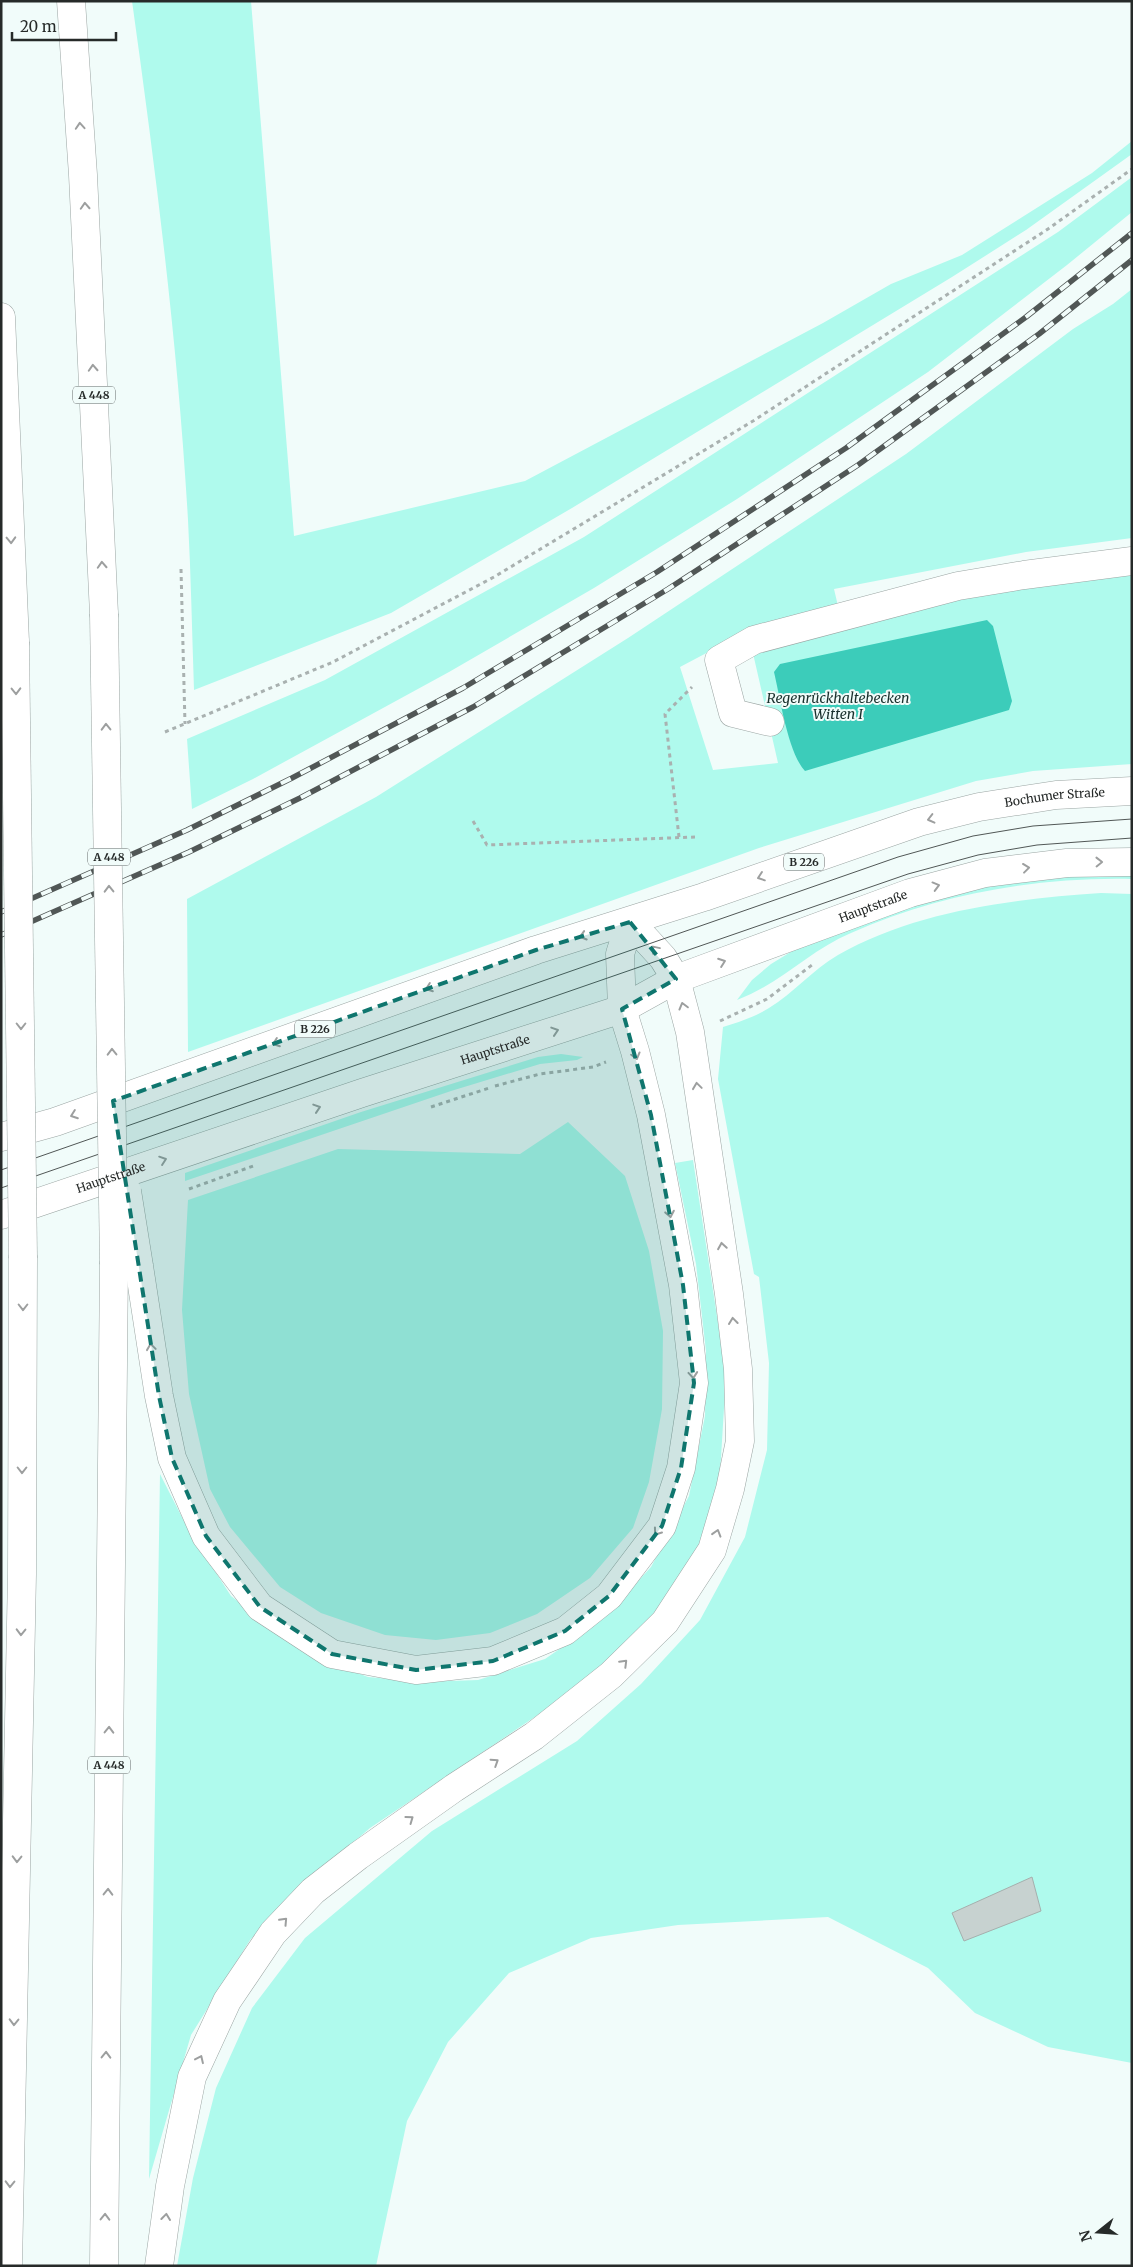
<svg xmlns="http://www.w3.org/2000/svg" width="1133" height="2267" font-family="Merriweather,serif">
	<rect width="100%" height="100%" fill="#f1fcfa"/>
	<g fill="#affaed">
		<path d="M 132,1 L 251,1 L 294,536 L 525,481 L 823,323 L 891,284 L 962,255 L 1092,173 L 1132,141 L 1132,154 L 1026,230 L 952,277 L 572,508 L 391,613 L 194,690 C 192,633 191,576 188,520 C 178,346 156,173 132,1 Z"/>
		<path d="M 1132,177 L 1132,212 L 1067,265 L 928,372 L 737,499 L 594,588 L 449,672 L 253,779 L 192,809 L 187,739 L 325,680 L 584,537 L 1058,232 Z"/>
		<path d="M 1132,289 L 1132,538 L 1026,552 L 834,589 L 838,606 L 748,631 L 680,667 L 713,770 L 778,763 L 752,649 L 906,606 L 1132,569 L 1132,764 L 1033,771 L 976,781 L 759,848 L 188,1052 L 187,899 L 376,797 L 628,638 L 906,454 L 1073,329 L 1113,304 Z"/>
		<path d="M 1132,874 L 1132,879 C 1036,877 939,894 851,933 C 810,950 780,984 737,1000 L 752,980 L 771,964 L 794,950 L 923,900 L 1034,877 Z"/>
		<path d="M 1101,893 L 1132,894 L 1132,2063 L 1048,2047 L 975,2013 L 928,1968 L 828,1917 L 678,1925 L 591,1938 L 509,1973 L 448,2042 L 407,2121 L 376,2266 L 177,2266 L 193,2178 L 216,2088 L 252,2008 L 305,1938 L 432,1831 L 577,1741 L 641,1684 L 700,1620 L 745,1537 L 767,1450 L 769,1363 L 759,1277 L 754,1274 L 718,1079 L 723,1027 C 739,1022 755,1017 769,1008 C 794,993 812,970 838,955 C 915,911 1013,899 1101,893 Z"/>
		<path d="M 561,1054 L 583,1057 L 577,1060 L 540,1064 L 451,1091 L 185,1181 L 185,1173 L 361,1112 L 538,1057 Z"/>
		<path d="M 568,1122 L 625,1176 L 649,1251 L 663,1331 L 662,1409 L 649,1482 L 633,1528 L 590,1578 L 537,1614 L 490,1633 L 436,1640 L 385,1635 L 321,1613 L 280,1587 L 230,1527 L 210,1489 L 189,1394 L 182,1310 L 188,1200 L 338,1149 L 520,1154 Z"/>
		<path d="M 693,1160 L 726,1375 L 720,1474 L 704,1536 L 665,1600 L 613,1660 L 563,1698 L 370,1828 L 296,1891 L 250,1940 L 191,2035 L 149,2179 L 160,1474 L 189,1531 L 231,1596 L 303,1652 L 368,1677 L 421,1682 L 478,1680 L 545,1659 L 603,1619 L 651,1567 L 689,1496 L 705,1416 L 706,1351 L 696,1264 L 675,1163 Z"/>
	</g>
	<path fill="#3cccba" d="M 987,620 L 993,626 L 1012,701 L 1009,710 L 805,771 C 788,753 780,697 774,672 L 780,664 Z"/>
	<path fill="#c7d2d0" stroke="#a5afad" d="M 1032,1877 L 1041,1911 L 964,1941 L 952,1913 Z"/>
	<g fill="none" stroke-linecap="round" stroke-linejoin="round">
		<g stroke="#9ba5a3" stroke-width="29">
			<path id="minor" d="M 770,722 L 733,713 L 719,660 L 754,640 L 958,586 L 1024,575 L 1132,561"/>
		</g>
		<g stroke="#9ba5a3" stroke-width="29">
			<g id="major">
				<path id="s1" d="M 1,1137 L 55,1122 L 536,950 L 704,897 L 919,822 L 979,807 L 1056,795 L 1132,791"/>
				<path id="s2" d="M 1,1215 L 362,1093 L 622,1009 L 676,979 L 910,893 L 985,873 L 1067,863 L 1132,862"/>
			</g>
		</g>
		<g stroke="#9ba5a3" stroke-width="29">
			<g id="highway">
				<path d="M 71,1 L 83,175 L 104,614"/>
				<path d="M 1,317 L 15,642"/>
				<path d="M 139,1266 L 159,1396 L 172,1458 L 206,1536 L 260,1607 L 332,1654 L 416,1670 L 493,1661 L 565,1631 L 609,1596 L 662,1526 L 681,1468 L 694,1383 L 683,1285 L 651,1115 L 635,1051 L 622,1009 L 620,954 L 630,922 L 663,958 L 676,979 L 690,1032 L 729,1294 L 738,1369 L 740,1441 L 730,1489 L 712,1550 L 665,1622 L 611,1675 L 534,1736 L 454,1788 L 358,1856 L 313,1891 L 273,1933 L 227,2001 L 192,2077 L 170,2186 L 159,2266"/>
				<path d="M 8,2266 L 22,1574 L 23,1258"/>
				<path d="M 104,2266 L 114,1264"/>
			</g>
		</g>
		<g stroke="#a9b1b0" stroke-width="3" stroke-dasharray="4 4" stroke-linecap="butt">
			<path d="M 181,569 L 185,724"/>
			<path d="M 165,732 L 333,662 L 494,577 L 753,421 L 1048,229 L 1132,169"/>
			<path d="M 473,821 L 487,845 L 695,837"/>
			<path d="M 679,837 L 665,714 L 692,687"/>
			<path d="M 720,1021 L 767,999 L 812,965"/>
			<path d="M 495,1086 L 540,1074 L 593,1067 L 606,1062"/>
			<path d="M 431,1107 L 489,1088"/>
			<path d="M 189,1189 L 256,1165"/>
		</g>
		<use href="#minor" stroke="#fff" stroke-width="28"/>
		<use href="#major" stroke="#fff" stroke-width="28"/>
		<use href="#highway" stroke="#fff" stroke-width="28"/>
		<g stroke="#515756" stroke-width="1">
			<path d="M 1,1170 L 898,857 L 973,836 L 1033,826 L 1132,819"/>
			<path d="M 1,1188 L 908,874 L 978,855 L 1037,845 L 1132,838"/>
		</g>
		<g stroke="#515756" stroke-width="5.5">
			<g id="rail">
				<path d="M 1,912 L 187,830 L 292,778 L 463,688 L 657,572 L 846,448 L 1026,317 L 1132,233"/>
				<path d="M 1,935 L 189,852 L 300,798 L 473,707 L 668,589 L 858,465 L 1039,334 L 1132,260"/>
			</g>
		</g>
		<use href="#rail" stroke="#f1fcfa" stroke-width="4" stroke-dasharray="11" stroke-linecap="butt"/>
		<g stroke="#9ba5a3" stroke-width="29" stroke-linecap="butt">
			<g id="highway-bridge">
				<path d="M 104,614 L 114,1264"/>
				<path d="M 15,642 L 23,1258"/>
				<path d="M 127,1191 L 139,1266"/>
			</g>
		</g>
		<use href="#highway-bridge" stroke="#fff" stroke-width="28"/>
	</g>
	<defs><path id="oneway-chevron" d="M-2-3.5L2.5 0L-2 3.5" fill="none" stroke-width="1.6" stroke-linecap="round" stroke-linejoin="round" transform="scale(1.25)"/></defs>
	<g stroke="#9d9f9f">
		<use href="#oneway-chevron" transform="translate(80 126) rotate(-94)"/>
		<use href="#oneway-chevron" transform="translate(85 206) rotate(-93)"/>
		<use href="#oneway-chevron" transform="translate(93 368) rotate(-93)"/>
		<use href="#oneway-chevron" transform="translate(11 540) rotate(88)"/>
		<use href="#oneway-chevron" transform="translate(102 565) rotate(-93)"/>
		<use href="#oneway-chevron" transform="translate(16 691) rotate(89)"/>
		<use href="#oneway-chevron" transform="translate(106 727) rotate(-91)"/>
		<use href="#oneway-chevron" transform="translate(931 819) rotate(166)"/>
		<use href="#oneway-chevron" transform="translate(1099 862) rotate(-1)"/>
		<use href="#oneway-chevron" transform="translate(1026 868) rotate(-7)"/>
		<use href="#oneway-chevron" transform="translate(761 877) rotate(161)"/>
		<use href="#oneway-chevron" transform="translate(936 886) rotate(-15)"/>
		<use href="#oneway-chevron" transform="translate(109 889) rotate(-91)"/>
		<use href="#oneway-chevron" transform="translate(583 936) rotate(163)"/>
		<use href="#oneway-chevron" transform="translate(655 949) rotate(-130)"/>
		<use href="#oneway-chevron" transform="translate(722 962) rotate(-20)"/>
		<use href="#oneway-chevron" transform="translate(429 988) rotate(160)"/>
		<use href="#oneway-chevron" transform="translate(683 1006) rotate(-105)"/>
		<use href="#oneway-chevron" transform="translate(21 1026) rotate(90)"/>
		<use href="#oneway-chevron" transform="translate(555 1031) rotate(-18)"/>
		<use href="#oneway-chevron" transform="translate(276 1043) rotate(160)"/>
		<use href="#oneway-chevron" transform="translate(112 1052) rotate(-91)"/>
		<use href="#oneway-chevron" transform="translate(636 1056) rotate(75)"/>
		<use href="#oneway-chevron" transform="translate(697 1086) rotate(-98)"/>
		<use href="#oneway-chevron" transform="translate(317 1108) rotate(-18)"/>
		<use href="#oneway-chevron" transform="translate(74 1115) rotate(160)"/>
		<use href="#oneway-chevron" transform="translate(163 1160) rotate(-19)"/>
		<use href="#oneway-chevron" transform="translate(670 1214) rotate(79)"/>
		<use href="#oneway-chevron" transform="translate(722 1246) rotate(-99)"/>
		<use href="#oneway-chevron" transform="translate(23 1307) rotate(90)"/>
		<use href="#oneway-chevron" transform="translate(733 1321) rotate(-97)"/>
		<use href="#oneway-chevron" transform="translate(151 1347) rotate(-98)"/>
		<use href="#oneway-chevron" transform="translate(693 1375) rotate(85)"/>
		<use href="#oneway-chevron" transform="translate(22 1470) rotate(90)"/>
		<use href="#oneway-chevron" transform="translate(657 1532) rotate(126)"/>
		<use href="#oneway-chevron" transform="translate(717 1533) rotate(-73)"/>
		<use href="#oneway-chevron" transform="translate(21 1632) rotate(91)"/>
		<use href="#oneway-chevron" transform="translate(624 1663) rotate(-45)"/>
		<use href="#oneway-chevron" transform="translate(109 1730) rotate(-89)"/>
		<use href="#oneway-chevron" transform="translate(495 1762) rotate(-33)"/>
		<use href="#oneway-chevron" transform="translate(410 1819) rotate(-36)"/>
		<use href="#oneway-chevron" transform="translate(17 1859) rotate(91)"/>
		<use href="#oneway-chevron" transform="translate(108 1892) rotate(-89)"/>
		<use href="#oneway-chevron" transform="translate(284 1921) rotate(-47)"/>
		<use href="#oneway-chevron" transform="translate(14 2022) rotate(91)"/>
		<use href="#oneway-chevron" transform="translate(106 2055) rotate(-89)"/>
		<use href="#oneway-chevron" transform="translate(200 2059) rotate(-65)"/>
		<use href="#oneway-chevron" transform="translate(10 2184) rotate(91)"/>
		<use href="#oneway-chevron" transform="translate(105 2217) rotate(-89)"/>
		<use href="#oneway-chevron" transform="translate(166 2217) rotate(-83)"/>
	</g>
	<path fill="#0f766e" fill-opacity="0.2" stroke="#0f766e" stroke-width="4" stroke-dasharray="10 6" stroke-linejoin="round" d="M 630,922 L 676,979 L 622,1009 L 651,1115 L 683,1285 L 694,1383 L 681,1468 L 662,1526 L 609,1596 L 565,1631 L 493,1661 L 416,1670 L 332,1654 L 260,1607 L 206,1536 L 172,1458 L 159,1396 L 113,1101 L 536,950 Z"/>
	<g text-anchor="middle" stroke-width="4" stroke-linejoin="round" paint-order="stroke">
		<g fill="#f1fcfa" stroke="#636968" stroke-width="1">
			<rect x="73" y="386.5" width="42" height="17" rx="4"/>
			<rect x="88" y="848.5" width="42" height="17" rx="4"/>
			<rect x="784" y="853.5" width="40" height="17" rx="4"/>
			<rect x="295" y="1020.5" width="40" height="17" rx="4"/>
			<rect x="88" y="1756.5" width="42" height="17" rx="4"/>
		</g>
		<g font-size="11" font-weight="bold" fill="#262a29">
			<text x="94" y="399">A 448</text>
			<text x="109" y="861">A 448</text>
			<text x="804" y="866">B 226</text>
			<text x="315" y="1033">B 226</text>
			<text x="109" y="1769">A 448</text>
		</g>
		<g font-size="12" fill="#262a29" stroke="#f1fcfa">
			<text dy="4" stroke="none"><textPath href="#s1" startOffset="1109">Bochumer Straße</textPath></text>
			<text dy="4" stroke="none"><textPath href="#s2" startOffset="926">Hauptstraße</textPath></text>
			<text dy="4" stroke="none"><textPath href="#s2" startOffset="521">Hauptstraße</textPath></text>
			<text dy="4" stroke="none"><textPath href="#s2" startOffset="116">Hauptstraße</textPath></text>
		</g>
		<g font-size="14" font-style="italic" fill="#19302d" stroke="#f1fcfa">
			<text x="838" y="703">Regenrückhaltebecken<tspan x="838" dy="16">Witten I</tspan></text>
		</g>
	</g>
	<rect width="1133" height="2267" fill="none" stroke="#262a29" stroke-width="5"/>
	<g transform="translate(1098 2232) rotate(253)" stroke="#f1fcfa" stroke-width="4" paint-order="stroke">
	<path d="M0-4L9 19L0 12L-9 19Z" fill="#262a29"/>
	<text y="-8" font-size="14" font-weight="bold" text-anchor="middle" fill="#262a29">N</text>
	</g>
	<path d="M12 32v8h104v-8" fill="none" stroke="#262a29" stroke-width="2.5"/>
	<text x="20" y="32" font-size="15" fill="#262a29" stroke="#f1fcfa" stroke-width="4" paint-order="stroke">20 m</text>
</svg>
